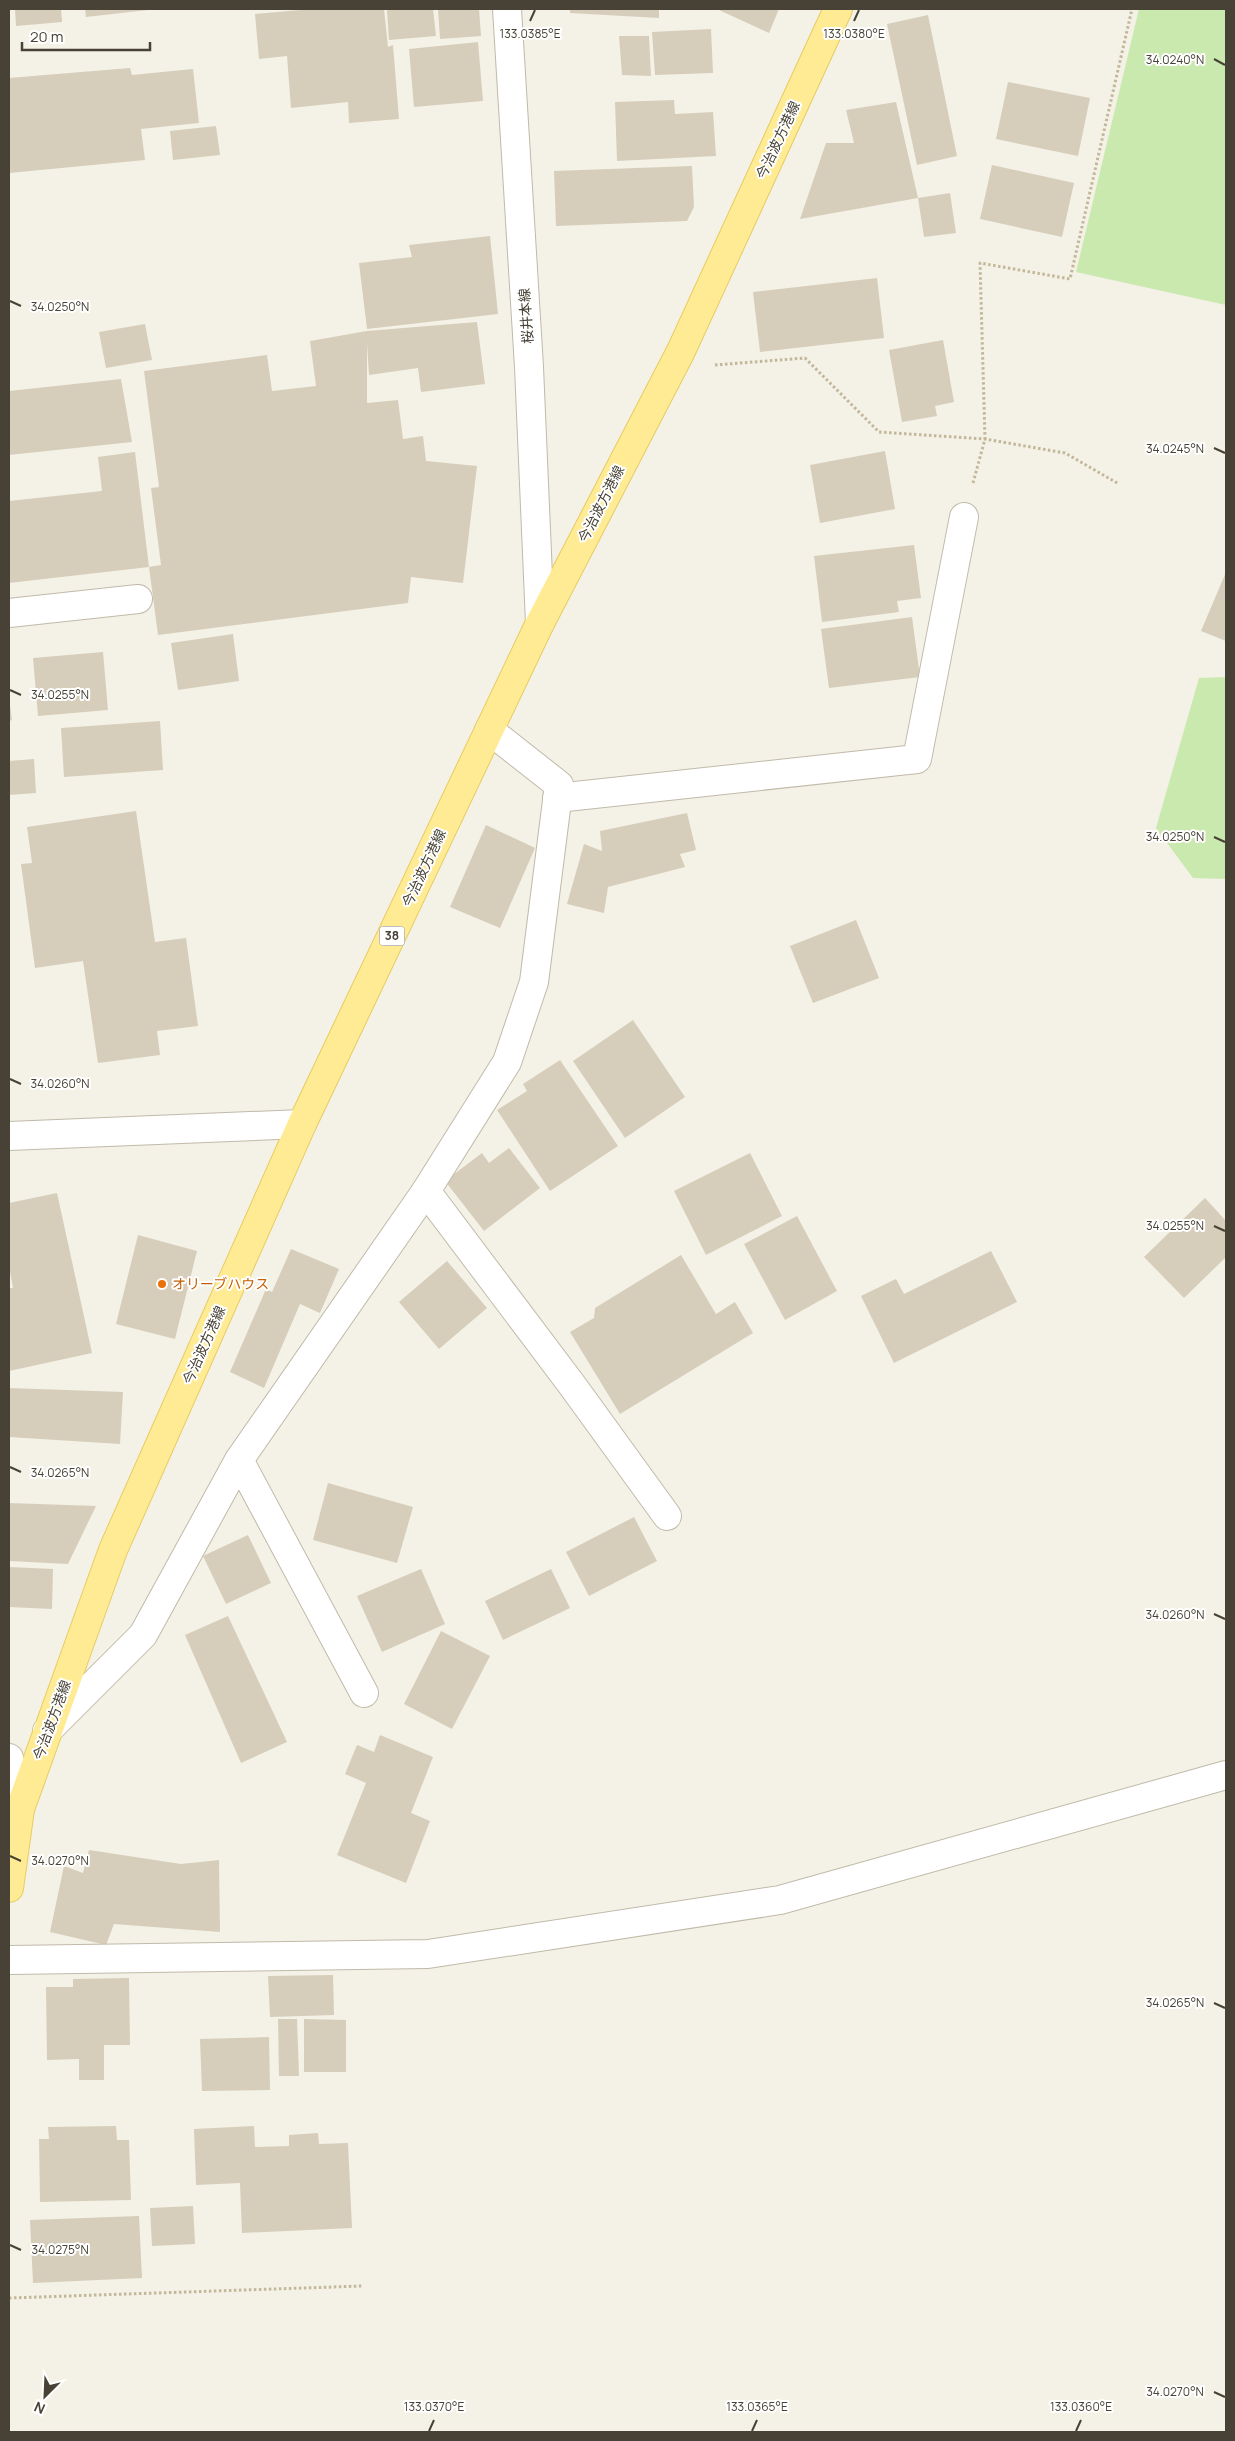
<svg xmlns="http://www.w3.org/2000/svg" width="1235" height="2441" font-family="Manrope,'Noto Sans JP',sans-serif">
	<rect width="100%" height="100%" fill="#f4f1e6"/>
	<g fill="#c9e9ae">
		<path d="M 1139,9 L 1226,9 L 1226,305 L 1076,272 Z"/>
		<path d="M 1226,677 L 1226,879 L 1193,878 L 1156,828 L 1199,678 Z"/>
	</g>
	<g fill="#d6cebb">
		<path d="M 15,9 L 61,9 L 62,22 L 16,26 Z"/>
		<path d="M 85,9 L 148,9 L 148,10 L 86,17 Z"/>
		<path d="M 311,9 L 384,9 L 388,47 L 393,45 L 399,119 L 349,123 L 348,102 L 291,108 L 287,56 L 259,59 L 255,14 Z"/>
		<path d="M 387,9 L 433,9 L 436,36 L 389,40 Z"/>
		<path d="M 438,9 L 479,9 L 481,36 L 440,39 Z"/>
		<path d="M 570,9 L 659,9 L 659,18 L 570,13 Z"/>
		<path d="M 720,9 L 779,9 L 769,33 L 719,10 Z"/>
		<path d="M 928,15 L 957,156 L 917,165 L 887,24 Z"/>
		<path d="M 711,29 L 713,73 L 655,75 L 652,32 Z"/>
		<path d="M 619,36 L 649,36 L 651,76 L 622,75 Z"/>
		<path d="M 478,42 L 483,101 L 414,107 L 409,49 Z"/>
		<path d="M 130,68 L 132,75 L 193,69 L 199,123 L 141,129 L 145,160 L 9,173 L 9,78 Z"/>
		<path d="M 1008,82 L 1090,98 L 1078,156 L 996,139 Z"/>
		<path d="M 674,100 L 675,114 L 713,112 L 716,156 L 617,161 L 615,102 Z"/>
		<path d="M 896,102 L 918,198 L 800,219 L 826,143 L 854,143 L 846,110 Z"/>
		<path d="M 216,126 L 220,155 L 173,160 L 170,131 Z"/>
		<path d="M 992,165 L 1074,183 L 1062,237 L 980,219 Z"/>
		<path d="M 692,166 L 694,207 L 687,221 L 556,226 L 554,171 Z"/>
		<path d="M 950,193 L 956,233 L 924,237 L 918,198 Z"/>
		<path d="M 490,236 L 498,314 L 367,329 L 359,263 L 412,257 L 409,245 Z"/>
		<path d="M 877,278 L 884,338 L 760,352 L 753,292 Z"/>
		<path d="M 477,322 L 485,384 L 421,392 L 418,368 L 369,375 L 367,343 L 367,403 L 398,400 L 403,439 L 423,436 L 426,461 L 477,466 L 463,583 L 411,577 L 408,603 L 158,635 L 149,567 L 161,565 L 151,488 L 159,487 L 144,371 L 267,355 L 272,391 L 316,386 L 310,341 L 367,331 Z"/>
		<path d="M 145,324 L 152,360 L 106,368 L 99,332 Z"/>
		<path d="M 943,340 L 954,402 L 935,406 L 937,416 L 902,422 L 889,350 Z"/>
		<path d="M 121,379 L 132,442 L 9,455 L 9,391 Z"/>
		<path d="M 885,451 L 895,509 L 820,523 L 810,465 Z"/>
		<path d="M 135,452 L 149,567 L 9,583 L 9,501 L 102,491 L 98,457 Z"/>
		<path d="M 914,545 L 921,598 L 897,601 L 899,612 L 822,622 L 814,556 Z"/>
		<path d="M 1226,572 L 1226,641 L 1201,631 Z"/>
		<path d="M 912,617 L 920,677 L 829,688 L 821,629 Z"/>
		<path d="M 233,634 L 239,681 L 178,690 L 171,643 Z"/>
		<path d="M 103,652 L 108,710 L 38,716 L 33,658 Z"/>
		<path d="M 9,698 L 12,720 L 9,721 Z"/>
		<path d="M 160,721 L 163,770 L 64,777 L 61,728 Z"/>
		<path d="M 34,759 L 36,793 L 9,795 L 9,761 Z"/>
		<path d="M 136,811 L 155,942 L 186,938 L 198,1026 L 157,1031 L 160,1055 L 98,1063 L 83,961 L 35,968 L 21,864 L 32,863 L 27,827 Z"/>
		<path d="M 687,813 L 696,850 L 680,854 L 685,867 L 608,887 L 604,913 L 567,904 L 584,844 L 602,851 L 600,831 Z"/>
		<path d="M 486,825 L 535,848 L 500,928 L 450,907 Z"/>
		<path d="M 856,920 L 879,978 L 813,1003 L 790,946 Z"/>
		<path d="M 633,1020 L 685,1097 L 625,1138 L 573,1061 Z"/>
		<path d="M 560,1060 L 618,1146 L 550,1191 L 497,1110 L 527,1091 L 523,1084 Z"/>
		<path d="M 509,1148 L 540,1188 L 484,1231 L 445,1181 L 482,1153 L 489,1163 Z"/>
		<path d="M 750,1153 L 782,1216 L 706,1255 L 674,1191 Z"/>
		<path d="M 57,1193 L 92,1353 L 9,1371 L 9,1288 L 13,1288 L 9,1266 L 9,1203 Z"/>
		<path d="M 1205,1198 L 1226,1221 L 1226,1257 L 1184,1298 L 1144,1257 Z"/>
		<path d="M 797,1216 L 837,1291 L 785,1320 L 744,1244 Z"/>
		<path d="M 138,1235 L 197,1251 L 175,1339 L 116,1324 Z"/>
		<path d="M 291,1249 L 339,1269 L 320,1313 L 300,1304 L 264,1388 L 230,1372 L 266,1289 L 272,1292 Z"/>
		<path d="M 991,1251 L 1017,1302 L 894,1363 L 861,1296 L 896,1279 L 904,1294 Z"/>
		<path d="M 681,1255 L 716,1314 L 735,1302 L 753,1333 L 620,1414 L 570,1332 L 594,1318 L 595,1308 Z"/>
		<path d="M 447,1261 L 487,1308 L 439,1349 L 399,1302 Z"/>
		<path d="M 9,1388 L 123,1392 L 120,1444 L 9,1437 Z"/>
		<path d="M 328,1483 L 413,1507 L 397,1563 L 313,1540 Z"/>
		<path d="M 9,1503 L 96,1506 L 68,1564 L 9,1561 Z"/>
		<path d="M 634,1517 L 657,1561 L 589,1596 L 566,1552 Z"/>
		<path d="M 248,1535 L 271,1583 L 226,1604 L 203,1556 Z"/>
		<path d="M 9,1567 L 53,1569 L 52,1609 L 9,1607 Z"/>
		<path d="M 421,1569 L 445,1624 L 382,1652 L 357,1596 Z"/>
		<path d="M 551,1569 L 570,1608 L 503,1640 L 485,1601 Z"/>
		<path d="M 228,1616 L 287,1742 L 241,1763 L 185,1635 Z"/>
		<path d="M 441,1631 L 490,1656 L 452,1729 L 404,1704 Z"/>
		<path d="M 380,1735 L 433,1757 L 411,1813 L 430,1821 L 406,1883 L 337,1855 L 366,1783 L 345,1774 L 357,1745 L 374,1752 Z"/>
		<path d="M 89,1850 L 181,1864 L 219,1860 L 220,1932 L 114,1924 L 106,1945 L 50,1932 L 64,1866 L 83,1873 Z"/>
		<path d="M 333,1975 L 334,2015 L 270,2017 L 268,1976 Z"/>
		<path d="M 129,1978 L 130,2045 L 104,2045 L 104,2080 L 79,2080 L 79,2059 L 47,2060 L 46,1987 L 73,1987 L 73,1979 Z"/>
		<path d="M 278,2019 L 297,2019 L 299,2076 L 279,2076 Z"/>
		<path d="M 304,2019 L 346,2020 L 346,2072 L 304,2072 Z"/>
		<path d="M 269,2037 L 270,2090 L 202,2091 L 200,2039 Z"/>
		<path d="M 116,2126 L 117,2140 L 129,2140 L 131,2200 L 40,2202 L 39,2139 L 49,2139 L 48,2127 Z"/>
		<path d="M 254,2126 L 255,2147 L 289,2146 L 289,2135 L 318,2133 L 319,2144 L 348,2143 L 352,2228 L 242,2233 L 240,2183 L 196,2185 L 194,2129 Z"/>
		<path d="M 193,2206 L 195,2244 L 152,2246 L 150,2208 Z"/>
		<path d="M 139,2216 L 142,2278 L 33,2283 L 30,2220 Z"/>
	</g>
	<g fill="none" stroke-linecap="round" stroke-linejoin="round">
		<g stroke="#c0baa9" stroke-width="30">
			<g id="minor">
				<path d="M 507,9 L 529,367 L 540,623"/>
				<path d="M 9,613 L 138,599"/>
				<path d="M 557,798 L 917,759 L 964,517"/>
				<path d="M 9,1136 L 302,1124"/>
				<path d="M 426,1191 L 572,1385 L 667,1516"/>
				<path d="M 239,1460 L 426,1191 L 507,1062 L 534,982 L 559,785 L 489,730"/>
				<path d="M 47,1731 L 143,1635 L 239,1460 L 364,1693"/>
				<path d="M 9,1758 L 20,1809"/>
				<path d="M 9,1960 L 428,1954 L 780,1900 L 1226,1775"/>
			</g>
		</g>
		<g stroke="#e7cc61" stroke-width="30">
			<path id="major" d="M 9,1888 L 20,1809 L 113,1550 L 302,1124 L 540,623 L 681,351 L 838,9"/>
		</g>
		<g stroke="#c2b799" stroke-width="3" stroke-dasharray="2.5 2.5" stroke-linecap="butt">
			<path d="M 715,365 L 805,358 L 879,432 L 985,439 L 1065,453 L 1119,484"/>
			<path d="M 973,483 L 985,439 L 980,263 L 1070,279 L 1132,9"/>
			<path d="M 9,2298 L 362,2286"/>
		</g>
		<use href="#minor" stroke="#fff" stroke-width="28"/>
		<use href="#major" stroke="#ffeb94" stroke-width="28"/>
	</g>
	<path fill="none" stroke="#474235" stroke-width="2" d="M 530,21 L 535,10M 854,21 L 859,10M 1214,59 L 1225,65M 10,301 L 21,306M 1214,448 L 1225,453M 10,690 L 21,695M 1214,837 L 1225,842M 10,1079 L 21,1084M 1214,1226 L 1225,1231M 10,1467 L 21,1472M 1214,1614 L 1225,1619M 10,1856 L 21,1861M 1214,2003 L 1225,2008M 10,2245 L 21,2250M 1214,2392 L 1225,2397M 429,2431 L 434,2420M 752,2431 L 757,2420M 1076,2431 L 1081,2420"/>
	<circle fill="#e8710a" stroke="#fff" stroke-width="2" cx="162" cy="1284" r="5"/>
	<g text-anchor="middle" stroke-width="4" stroke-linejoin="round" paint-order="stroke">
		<rect fill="#fff" stroke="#7e7b72" stroke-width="1" x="379.5" y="926.5" width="25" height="19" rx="4"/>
		<g font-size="12" font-weight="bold" fill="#474235">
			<text x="392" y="940">38</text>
		</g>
		<g font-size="14" fill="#474235" stroke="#fff">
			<text transform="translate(778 140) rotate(-65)" y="5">今治波方港線</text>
			<text transform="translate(526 316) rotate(-94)" y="5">桜井本線</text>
			<text transform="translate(601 504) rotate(-63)" y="5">今治波方港線</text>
			<text transform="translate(424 868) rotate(-65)" y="5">今治波方港線</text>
			<text transform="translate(204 1345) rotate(-66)" y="5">今治波方港線</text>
			<text transform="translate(52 1720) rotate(-70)" y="5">今治波方港線</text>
		</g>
		<g font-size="14" fill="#c56008" stroke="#fff" text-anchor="start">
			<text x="172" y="1289">オリーブハウス</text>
		</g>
	</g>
	<g font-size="12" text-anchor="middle" fill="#474235" stroke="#fff" stroke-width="4" stroke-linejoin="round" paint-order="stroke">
		<text x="530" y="38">133.0385°E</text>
		<text x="854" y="38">133.0380°E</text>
		<text x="1175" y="64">34.0240°N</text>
		<text x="60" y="311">34.0250°N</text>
		<text x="1175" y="453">34.0245°N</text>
		<text x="60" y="699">34.0255°N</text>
		<text x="1175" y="841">34.0250°N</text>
		<text x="60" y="1088">34.0260°N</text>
		<text x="1175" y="1230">34.0255°N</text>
		<text x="60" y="1477">34.0265°N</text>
		<text x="1175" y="1619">34.0260°N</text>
		<text x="60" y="1865">34.0270°N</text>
		<text x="1175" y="2007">34.0265°N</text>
		<text x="60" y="2254">34.0275°N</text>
		<text x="1175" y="2396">34.0270°N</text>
		<text x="434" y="2411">133.0370°E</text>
		<text x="757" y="2411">133.0365°E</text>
		<text x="1081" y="2411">133.0360°E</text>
	</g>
	<rect width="1235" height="2441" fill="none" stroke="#474235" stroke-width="20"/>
	<g transform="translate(45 2396) rotate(204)" stroke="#ffffff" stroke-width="4" paint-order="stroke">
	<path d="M0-4L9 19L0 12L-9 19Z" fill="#474235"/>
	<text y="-8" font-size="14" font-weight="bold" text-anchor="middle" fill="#474235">N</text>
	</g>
	<path d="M22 42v8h128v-8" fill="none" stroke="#474235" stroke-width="2.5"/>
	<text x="30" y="42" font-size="15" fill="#474235" stroke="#ffffff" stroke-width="4" paint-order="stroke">20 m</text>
</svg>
